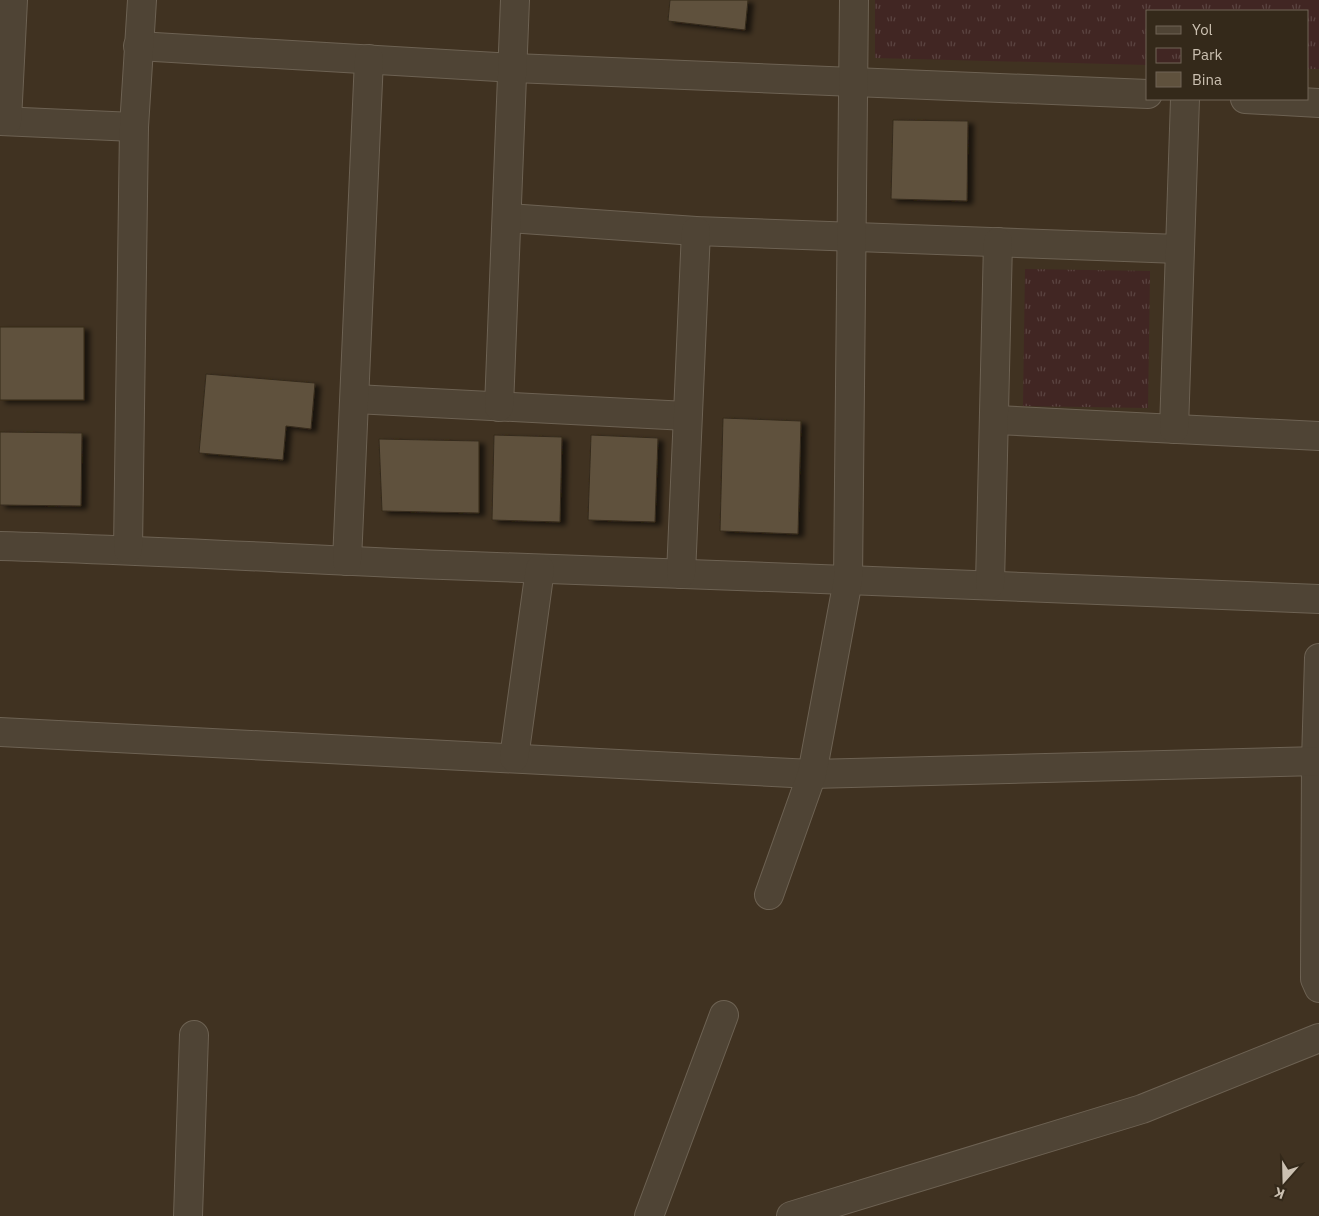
<svg xmlns="http://www.w3.org/2000/svg" width="1319" height="1216" font-family="'IBM Plex Sans',sans-serif">
	<defs>
		<pattern id="park-tufts" width="24" height="20" patternUnits="userSpaceOnUse" patternTransform="scale(1.25)"><rect width="24" height="20" fill="#412623"/><path d="M3 7l-1-3M5 7V3M7 7l1-3M15 17l-1-3M17 17v-4M19 17l1-3" fill="none" stroke="#5b4441"/></pattern>
		<filter id="shadow"><feDropShadow dx="5.5" dy="3" stdDeviation="2.5" flood-color="#0009"/></filter>
	</defs>
	<rect width="100%" height="100%" fill="#403221"/>
	<g fill="url(#park-tufts)">
		<path d="M 875,0 L 1319,0 L 1319,69 L 1308,69 L 1308,11 L 1148,11 L 1148,65 L 875,58 Z"/>
		<path d="M 1025,269 L 1150,271 L 1148,408 L 1023,406 Z"/>
	</g>
	<g fill="#5f513d" stroke="#362b1c" filter="url(#shadow)">
		<path d="M 670,0 L 748,0 L 745,30 L 668,21 Z"/>
		<path d="M 893,120 L 968,121 L 967,201 L 891,199 Z"/>
		<rect x="0" y="327" width="84" height="73"/>
		<path d="M 206,374 L 315,383 L 311,429 L 286,426 L 283,460 L 199,453 Z"/>
		<path d="M 723,418 L 801,421 L 798,534 L 720,531 Z"/>
		<path d="M 0,432 L 82,433 L 81,506 L 0,505 Z"/>
		<path d="M 494,435 L 562,437 L 560,522 L 492,520 Z"/>
		<path d="M 591,435 L 658,438 L 655,522 L 588,520 Z"/>
		<path d="M 379,439 L 479,441 L 479,513 L 382,511 Z"/>
	</g>
	<g fill="none" stroke-linecap="round" stroke-linejoin="round">
		<g stroke="#6d6253" stroke-width="30">
			<g id="minor">
				<path d="M 138,46 L 514,68 L 1148,94"/>
				<path d="M 1245,99 L 1319,103"/>
				<path d="M 0,121 L 134,127"/>
				<path d="M 7,121 L 13,0"/>
				<path d="M 508,218 L 696,231 L 1179,249"/>
				<path d="M 355,399 L 687,416"/>
				<path d="M 499,407 L 515,0"/>
				<path d="M 996,420 L 1319,436"/>
				<path d="M 1174,429 L 1185,99"/>
				<path d="M 0,546 C 148,550 296,559 444,565 C 736,576 1027,586 1319,599"/>
				<path d="M 128,549 L 134,127 L 142,0"/>
				<path d="M 347,561 L 369,59"/>
				<path d="M 681,574 L 696,231"/>
				<path d="M 990,584 L 998,242"/>
				<path d="M 1319,658 L 1316,761 L 1315,979 L 1319,988"/>
				<path d="M 0,732 L 812,774 L 1319,761"/>
				<path d="M 514,758 L 540,569"/>
				<path d="M 769,895 L 812,774 L 848,580 L 854,0"/>
				<path d="M 188,1216 L 194,1035"/>
				<path d="M 649,1216 L 724,1015"/>
				<path d="M 791,1216 L 1142,1109 L 1319,1038"/>
			</g>
		</g>
		<use href="#minor" stroke="#4f4435" stroke-width="28"/>
	</g>
	<rect x="1146" y="10" width="162" height="90" fill="#34291a" stroke="#706556"/>
	<rect x="1156" y="26" width="25" height="8" fill="#4f4435" stroke="#706556"/>
	<text x="1192" y="35" font-size="15" fill="#cbc0b1">Yol</text>
	<rect x="1156" y="48" width="25" height="15" fill="url(#park-tufts)" stroke="#706556"/>
	<text x="1192" y="60" font-size="15" fill="#cbc0b1">Park</text>
	<rect x="1156" y="72" width="25" height="15" fill="#5f513d" stroke="#706556"/>
	<text x="1192" y="85" font-size="15" fill="#cbc0b1">Bina</text>
	<g transform="translate(1284 1181) rotate(200)" stroke="#34291a" stroke-width="4" paint-order="stroke">
	<path d="M0-4L9 19L0 12L-9 19Z" fill="#cbc0b1"/>
	<text y="-8" font-size="14" font-weight="bold" text-anchor="middle" fill="#cbc0b1">K</text>
	</g>
</svg>
